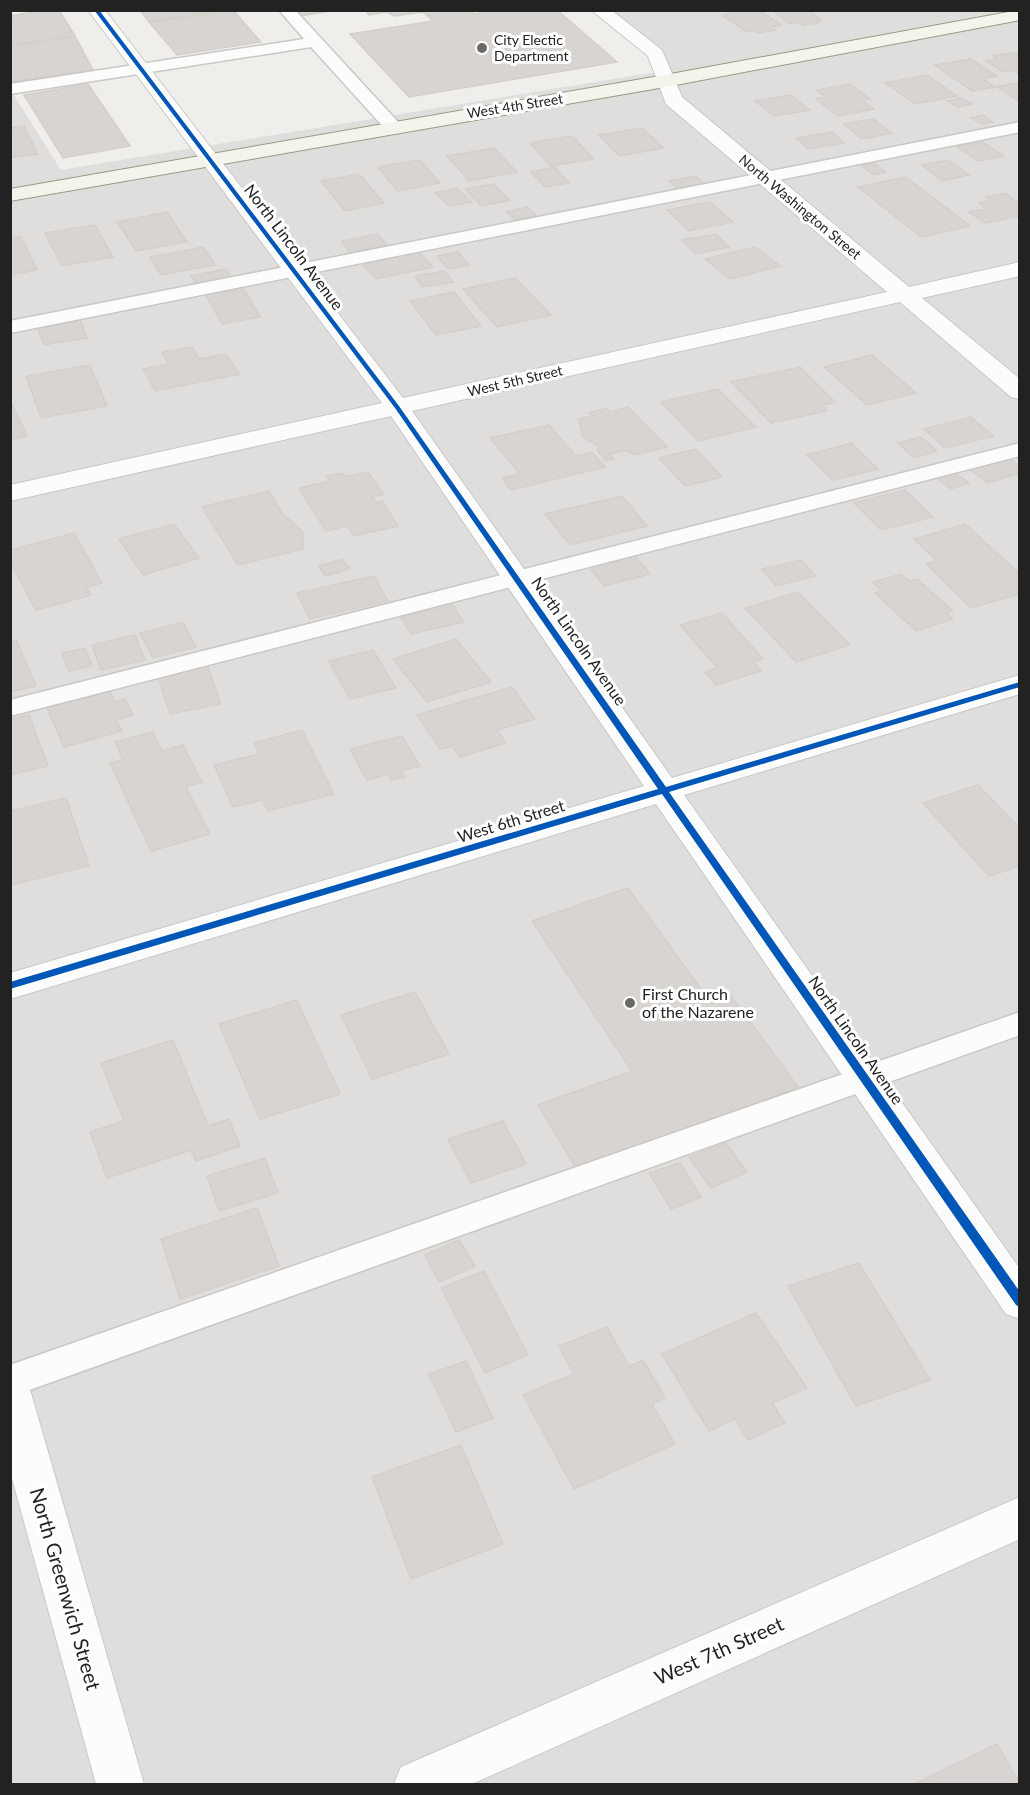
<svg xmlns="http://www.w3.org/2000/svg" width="1030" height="1795" font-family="Lato,sans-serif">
	<rect width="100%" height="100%" fill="#f0eeeb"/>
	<path fill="#dfdedc" d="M 594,11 L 1019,11 L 1019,1784 L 11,1784 L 10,89 L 61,170 L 668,70 Z"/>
	<g fill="#d7d4d2" stroke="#d3d0cc" stroke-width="1.5">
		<path d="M 46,10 L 59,10 L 75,36 L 10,46 L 10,16 Z"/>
		<path d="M 140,10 L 217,10 L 218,11 L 149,22 Z"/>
		<path d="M 233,10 L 261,42 L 177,55 L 149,22 Z"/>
		<path d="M 296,10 L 336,10 L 301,16 Z"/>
		<path d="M 365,10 L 471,10 L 474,14 L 495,10 L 557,10 L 617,62 L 409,97 L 350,34 L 433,21 L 423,12 L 394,16 L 387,12 L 369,15 Z"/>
		<path d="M 745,10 L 759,10 L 781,25 L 772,27 L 776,30 L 757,33 L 754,30 L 747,32 L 722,15 Z"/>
		<path d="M 772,10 L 808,10 L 821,20 L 817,20 L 819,23 L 803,25 L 798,22 L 790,24 Z"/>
		<path d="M 75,36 L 93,70 L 11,82 L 10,46 Z"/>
		<path d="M 1020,52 L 1020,75 L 1013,70 L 1003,72 L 986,61 L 998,59 L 993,56 Z"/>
		<path d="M 971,59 L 997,76 L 983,79 L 995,87 L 972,91 L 935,65 Z"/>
		<path d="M 927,75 L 957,96 L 915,104 L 885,83 Z"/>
		<path d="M 1017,83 L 1020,85 L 1020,102 L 997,87 Z"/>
		<path d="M 88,84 L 130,146 L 63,158 L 24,95 Z"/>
		<path d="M 850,84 L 870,99 L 862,100 L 874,109 L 838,116 L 816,99 L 825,97 L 817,90 Z"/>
		<path d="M 791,95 L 810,110 L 774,116 L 755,101 Z"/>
		<path d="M 961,98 L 972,104 L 958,107 L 947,101 Z"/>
		<path d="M 983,115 L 993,122 L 982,124 L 971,118 Z"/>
		<path d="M 873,119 L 892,133 L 862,139 L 844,124 Z"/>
		<path d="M 24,126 L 38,154 L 10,158 L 10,128 Z"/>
		<path d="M 642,128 L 664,148 L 619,156 L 599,135 Z"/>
		<path d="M 832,132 L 844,143 L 808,149 L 796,138 Z"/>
		<path d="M 572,136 L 594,159 L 551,166 L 530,143 Z"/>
		<path d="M 983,142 L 1004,156 L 978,161 L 957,147 Z"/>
		<path d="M 494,148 L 517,172 L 469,181 L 447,156 Z"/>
		<path d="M 420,160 L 440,183 L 397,191 L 378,167 Z"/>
		<path d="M 948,160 L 969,175 L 942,181 L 922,165 Z"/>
		<path d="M 874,163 L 886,172 L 874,175 L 862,166 Z"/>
		<path d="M 555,167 L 569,183 L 545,187 L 531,172 Z"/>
		<path d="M 359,174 L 384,203 L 345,211 L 321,181 Z"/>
		<path d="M 695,176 L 704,184 L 677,188 L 669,181 Z"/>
		<path d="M 906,177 L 970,226 L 921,237 L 858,187 Z"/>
		<path d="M 493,184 L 510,200 L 482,206 L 465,189 Z"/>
		<path d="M 457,188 L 471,202 L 449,206 L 435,193 Z"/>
		<path d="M 1005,193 L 1020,204 L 1020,216 L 985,223 L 969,212 L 986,209 L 979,203 L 991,200 L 986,197 Z"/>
		<path d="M 710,202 L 733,222 L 689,231 L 667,210 Z"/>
		<path d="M 527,207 L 536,215 L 516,220 L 506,212 Z"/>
		<path d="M 167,212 L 187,242 L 136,251 L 117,222 Z"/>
		<path d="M 95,225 L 113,257 L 62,266 L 45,233 Z"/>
		<path d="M 378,234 L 387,245 L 350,252 L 342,241 Z"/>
		<path d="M 716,234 L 729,247 L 695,254 L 682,240 Z"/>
		<path d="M 21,237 L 37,270 L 10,275 L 10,238 Z"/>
		<path d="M 203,247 L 215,265 L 161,275 L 150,257 Z"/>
		<path d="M 755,247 L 780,266 L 730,279 L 705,259 Z"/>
		<path d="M 418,251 L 433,267 L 376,279 L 362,263 Z"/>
		<path d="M 458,252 L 469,265 L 448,269 L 437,256 Z"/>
		<path d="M 225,269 L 233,278 L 198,286 L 191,276 Z"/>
		<path d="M 444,271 L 453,282 L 423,287 L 415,276 Z"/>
		<path d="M 515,278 L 551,315 L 497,327 L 463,289 Z"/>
		<path d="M 244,289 L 260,317 L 222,324 L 206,295 Z"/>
		<path d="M 454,292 L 481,326 L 436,335 L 410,301 Z"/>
		<path d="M 80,320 L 87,338 L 44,345 L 37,327 Z"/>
		<path d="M 192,347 L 199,359 L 226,354 L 239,374 L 155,391 L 143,369 L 168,364 L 162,352 Z"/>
		<path d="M 872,355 L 916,393 L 867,405 L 824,367 Z"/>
		<path d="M 90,365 L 107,406 L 41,418 L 26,376 Z"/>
		<path d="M 800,367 L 835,402 L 822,405 L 827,411 L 771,423 L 731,382 Z"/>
		<path d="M 718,389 L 756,427 L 698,441 L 661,402 Z"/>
		<path d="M 10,401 L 27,436 L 10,440 Z"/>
		<path d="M 628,407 L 667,447 L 635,455 L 626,450 L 610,454 L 614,459 L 606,461 L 597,450 L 601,448 L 583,437 L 579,419 L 592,416 L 589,413 L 607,408 L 610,412 Z"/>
		<path d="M 971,417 L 993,436 L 945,448 L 924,429 Z"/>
		<path d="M 549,425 L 576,456 L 592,452 L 605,467 L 511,490 L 502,478 L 520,474 L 490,438 Z"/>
		<path d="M 921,437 L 937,451 L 914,458 L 898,443 Z"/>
		<path d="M 851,443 L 878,469 L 833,480 L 807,455 Z"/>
		<path d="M 696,449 L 722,477 L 685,486 L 659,458 Z"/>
		<path d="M 1006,456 L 1020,466 L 1020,473 L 988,483 L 968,468 Z"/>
		<path d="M 368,472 L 383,494 L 372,497 L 377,503 L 382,501 L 398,526 L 354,536 L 347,526 L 326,531 L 299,488 L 330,481 L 326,476 L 343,473 L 345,477 Z"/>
		<path d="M 956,473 L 969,483 L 951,489 L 938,479 Z"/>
		<path d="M 905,490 L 933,517 L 881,530 L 854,503 Z"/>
		<path d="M 269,491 L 282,513 L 303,532 L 303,549 L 238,565 L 202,507 Z"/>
		<path d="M 622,496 L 647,526 L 570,545 L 545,514 Z"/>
		<path d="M 174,524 L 199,558 L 143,575 L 119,539 Z"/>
		<path d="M 965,524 L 1020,574 L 1020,594 L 971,608 L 926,564 L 937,561 L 914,539 Z"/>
		<path d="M 74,533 L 102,583 L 86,587 L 91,595 L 36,610 L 10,561 L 10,550 Z"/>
		<path d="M 633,553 L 650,574 L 604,586 L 587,565 Z"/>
		<path d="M 342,559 L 350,569 L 325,576 L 319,566 Z"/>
		<path d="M 801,560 L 816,576 L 776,586 L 762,569 Z"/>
		<path d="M 901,574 L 910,581 L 917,579 L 953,611 L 946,613 L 953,619 L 916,631 L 875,593 L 882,591 L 873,582 Z"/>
		<path d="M 374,576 L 388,601 L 310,619 L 297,593 Z"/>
		<path d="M 798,592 L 850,645 L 796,662 L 745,608 Z"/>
		<path d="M 453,605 L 463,622 L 411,634 L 401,617 Z"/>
		<path d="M 722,613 L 763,659 L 753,662 L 761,671 L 716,685 L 705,672 L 717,668 L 680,625 Z"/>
		<path d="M 183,622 L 196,647 L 153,658 L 140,633 Z"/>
		<path d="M 135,635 L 145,660 L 101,670 L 92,645 Z"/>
		<path d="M 456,639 L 491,682 L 427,702 L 393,659 Z"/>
		<path d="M 16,640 L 36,686 L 10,692 L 10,642 Z"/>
		<path d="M 85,648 L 92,666 L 69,671 L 62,653 Z"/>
		<path d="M 373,650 L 396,688 L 350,699 L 329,661 Z"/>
		<path d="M 208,667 L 221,704 L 170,714 L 158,677 Z"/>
		<path d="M 512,687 L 535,719 L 497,730 L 506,743 L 460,757 L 452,746 L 440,749 L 417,715 Z"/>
		<path d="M 110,691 L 115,702 L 125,699 L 133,715 L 116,720 L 122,731 L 64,747 L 47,708 Z"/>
		<path d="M 29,715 L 48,766 L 10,775 L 10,719 Z"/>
		<path d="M 302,730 L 334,794 L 268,811 L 262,800 L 233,807 L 214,765 L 259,754 L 254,743 Z"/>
		<path d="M 153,732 L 162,751 L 183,745 L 202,782 L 186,787 L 210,834 L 151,851 L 110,763 L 123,760 L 115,742 Z"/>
		<path d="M 402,736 L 420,766 L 401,771 L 405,777 L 391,780 L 388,774 L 367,780 L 350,749 Z"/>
		<path d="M 978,785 L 1020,828 L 1020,866 L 989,876 L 923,803 Z"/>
		<path d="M 66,798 L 89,866 L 10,885 L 10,811 Z"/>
		<path d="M 628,888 L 711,1003 L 731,996 L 798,1087 L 578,1171 L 538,1105 L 632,1071 L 532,921 Z"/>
		<path d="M 415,992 L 449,1054 L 372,1079 L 341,1015 Z"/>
		<path d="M 297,1000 L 340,1094 L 260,1119 L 219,1024 Z"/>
		<path d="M 173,1040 L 208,1126 L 229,1119 L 240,1146 L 196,1161 L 191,1150 L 107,1178 L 90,1132 L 124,1121 L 101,1063 Z"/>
		<path d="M 503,1121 L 526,1164 L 471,1183 L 448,1139 Z"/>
		<path d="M 726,1143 L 747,1172 L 711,1188 L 689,1157 Z"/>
		<path d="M 265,1158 L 278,1193 L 219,1211 L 207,1176 Z"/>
		<path d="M 680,1163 L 701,1197 L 671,1209 L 649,1173 Z"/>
		<path d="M 257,1208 L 279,1266 L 180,1299 L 161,1239 Z"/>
		<path d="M 459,1240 L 475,1266 L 439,1282 L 425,1255 Z"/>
		<path d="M 859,1263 L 930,1380 L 856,1406 L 788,1286 Z"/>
		<path d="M 484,1271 L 528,1355 L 485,1373 L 441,1288 Z"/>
		<path d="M 756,1313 L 807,1388 L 772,1403 L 785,1423 L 748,1440 L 735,1419 L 709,1431 L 662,1354 Z"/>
		<path d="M 607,1327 L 629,1366 L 643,1360 L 665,1398 L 652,1404 L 675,1444 L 574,1489 L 523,1395 L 574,1374 L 559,1346 Z"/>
		<path d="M 466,1361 L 493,1418 L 456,1432 L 429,1374 Z"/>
		<path d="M 461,1445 L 503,1544 L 411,1579 L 372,1477 Z"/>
		<path d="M 997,1744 L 1020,1784 L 914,1784 Z"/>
	</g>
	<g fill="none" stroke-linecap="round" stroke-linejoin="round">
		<g stroke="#c9c8c7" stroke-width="3">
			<g id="service">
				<path d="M 279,10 L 295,10 L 399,123 L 401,127 L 399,131 L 387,131 L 311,47 L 10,94 L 10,84 L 304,39 Z"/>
				<path d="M 1020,122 L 1020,132 L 10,333 L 10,321 Z"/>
				<path d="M 1020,443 L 1020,456 L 10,716 L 10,700 Z"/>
				<path d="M 1020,1012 L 1020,1035 L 10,1397 L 10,1365 Z"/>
			</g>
		</g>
		<g stroke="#c9c8c7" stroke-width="2">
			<g id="minor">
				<path d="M 88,10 L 105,10 L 403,398 L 887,292 L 666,104 L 648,56 L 591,10 L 611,10 L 662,50 L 682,97 L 909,287 L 1020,262 L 1020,276 L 922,298 L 1020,379 L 1020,399 L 1011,397 L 900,302 L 412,411 L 672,778 L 1020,675 L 1020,694 L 684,795 L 1020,1269 L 1020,1319 L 1006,1314 L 656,804 L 10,999 L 10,973 L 644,786 L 391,416 L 10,501 L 10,485 L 382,403 Z"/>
				<path d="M 10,1375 L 25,1380 L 31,1393 L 144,1784 L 96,1784 L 10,1471 Z"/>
				<path d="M 1020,1497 L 1020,1539 L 472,1784 L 394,1784 L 401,1767 Z"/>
			</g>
		</g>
		<g stroke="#999a82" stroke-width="2">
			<path id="secondary" d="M 1020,10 L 1020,20 L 665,87 L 10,201 L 10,189 L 665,75 Z"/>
		</g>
		<use href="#service" fill="#fdfcfc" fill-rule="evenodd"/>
		<use href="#minor" fill="#fdfcfc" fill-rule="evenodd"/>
		<use href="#secondary" fill="#f4f4ed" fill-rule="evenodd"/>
		<g stroke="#fff" stroke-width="4">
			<path id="cycleway" d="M 94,10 L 99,10 L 399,406 L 666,787 L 1020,682 L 1020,687 L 669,792 L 1020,1292 L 1020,1307 L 1016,1305 L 662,794 L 10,989 L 10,982 L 658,789 L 395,408 Z"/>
		</g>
		<use href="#cycleway" fill="#0057b8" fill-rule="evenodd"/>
	</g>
	<g fill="#6a6968" stroke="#fff" stroke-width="2">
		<circle cx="482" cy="48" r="6"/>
		<circle cx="630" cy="1003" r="6"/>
	</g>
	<g text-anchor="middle" stroke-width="6" stroke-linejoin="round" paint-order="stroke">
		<g font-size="14" fill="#222" stroke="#fff" text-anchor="start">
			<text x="494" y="45">City Electic<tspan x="494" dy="16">Department</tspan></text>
		</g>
		<g font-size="14" fill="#222" stroke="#fff">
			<text transform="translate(515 106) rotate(-9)" y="5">West 4th Street</text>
			<text transform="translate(800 207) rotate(40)" y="5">North Washington Street</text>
			<text transform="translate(515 381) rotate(-13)" y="5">West 5th Street</text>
		</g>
		<g font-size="16" fill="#222" stroke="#fff">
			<text transform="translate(294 247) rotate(53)" y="6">North Lincoln Avenue</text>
			<text transform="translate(579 641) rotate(55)" y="6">North Lincoln Avenue</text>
			<text transform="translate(511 821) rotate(-17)" y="6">West 6th Street</text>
			<text transform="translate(856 1040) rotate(55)" y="6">North Lincoln Avenue</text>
		</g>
		<g font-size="16" fill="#222" stroke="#fff" text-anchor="start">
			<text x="642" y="1000">First Church<tspan x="642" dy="18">of the Nazarene</tspan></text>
		</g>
		<g font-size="20" fill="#222" stroke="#fff">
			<text transform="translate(65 1589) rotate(74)" y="7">North Greenwich Street</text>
			<text transform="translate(719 1651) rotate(-24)" y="7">West 7th Street</text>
		</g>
	</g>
	<rect width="1030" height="1795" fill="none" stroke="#222222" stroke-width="24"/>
</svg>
